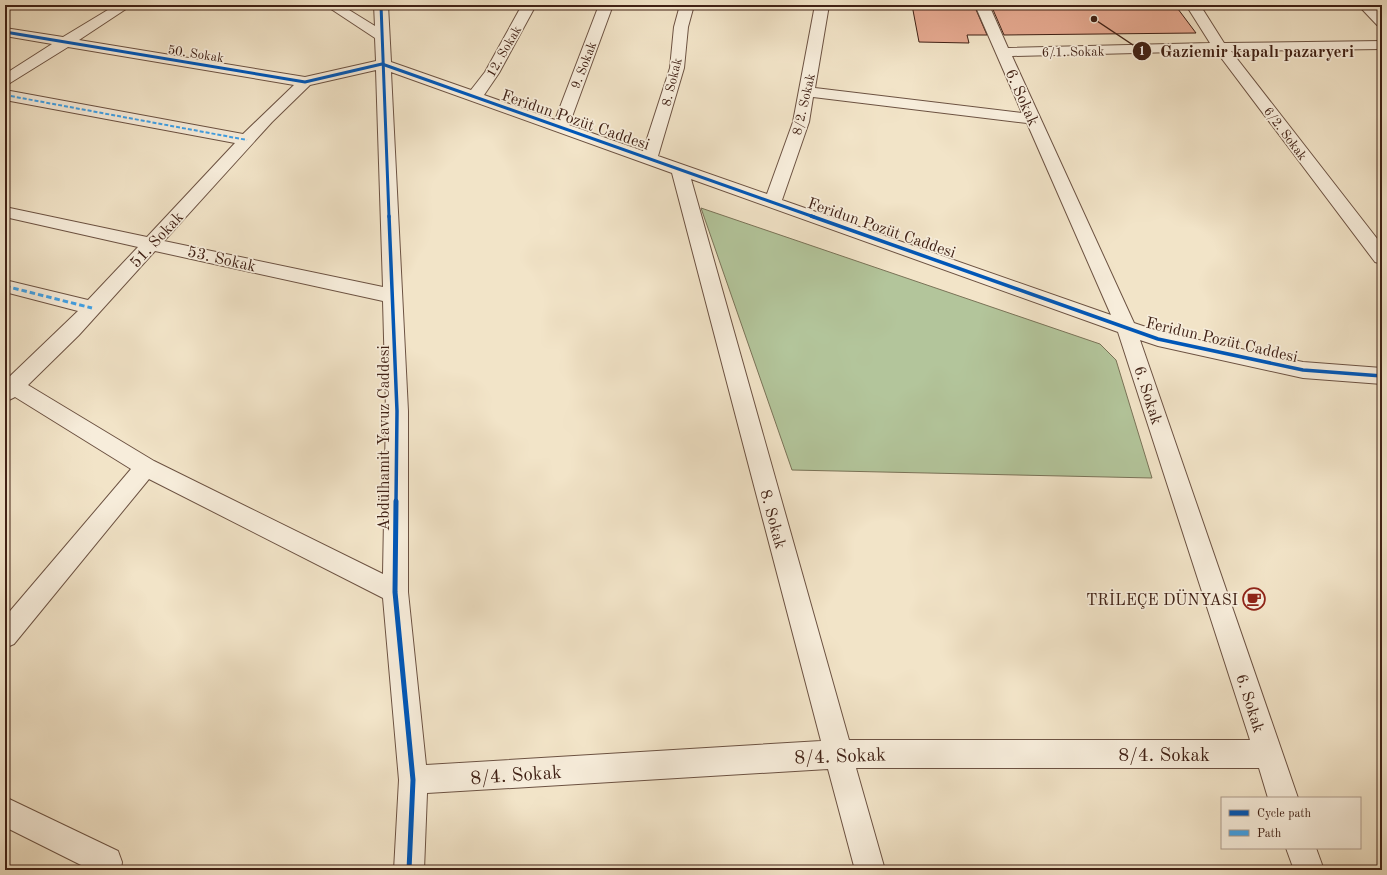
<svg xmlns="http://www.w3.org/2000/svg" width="1387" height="875" font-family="'Old Standard TT',serif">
	<rect width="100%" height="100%" fill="#f2e4c8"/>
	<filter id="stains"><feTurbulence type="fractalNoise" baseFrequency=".005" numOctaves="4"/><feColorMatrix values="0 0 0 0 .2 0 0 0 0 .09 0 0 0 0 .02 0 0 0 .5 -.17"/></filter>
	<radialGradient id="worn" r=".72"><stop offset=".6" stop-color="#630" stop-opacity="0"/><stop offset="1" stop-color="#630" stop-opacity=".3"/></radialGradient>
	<path fill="#b3c59b" stroke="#7a7358" d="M 701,208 L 1100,344 L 1116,360 L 1152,478 L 792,470 Z"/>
	<g fill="#e5a990" stroke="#402115">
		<path d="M 912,5 L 974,5 L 987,35 L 967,35 L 969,43 L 919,42 Z"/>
		<path d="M 991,5 L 1175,5 L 1196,33 L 1004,35 Z"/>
	</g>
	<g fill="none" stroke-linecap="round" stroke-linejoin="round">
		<g stroke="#6c5242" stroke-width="2">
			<g id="minor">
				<path d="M 116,5 L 132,5 L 79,40 L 305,77 L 376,61 L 375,38 L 325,5 L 341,5 L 375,26 L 374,5 L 388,5 L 391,62 L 471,90 L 485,72 L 522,5 L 536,5 L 499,73 L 484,95 L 555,120 L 599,5 L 613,5 L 569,125 L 643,151 L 670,68 L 674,27 L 680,5 L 694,5 L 688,27 L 684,68 L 658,156 L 767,194 L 793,122 L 815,5 L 829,5 L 815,88 L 1022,113 L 975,5 L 989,5 L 1008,48 L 1210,43 L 1186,5 L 1200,5 L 1224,43 L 1382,41 L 1382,49 L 1231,51 L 1382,245 L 1382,264 L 1375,262 L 1216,51 L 1012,56 L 1134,323 L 1161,332 L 1303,362 L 1382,368 L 1382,384 L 1303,378 L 1158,346 L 1140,340 L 1298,798 L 1268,798 L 1259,768 L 856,768 L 885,870 L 855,870 L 828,769 L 427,793 L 424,870 L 394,870 L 399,780 L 383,598 L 149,479 L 14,644 L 5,648 L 5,617 L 131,469 L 15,397 L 5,402 L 6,380 L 78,311 L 5,292 L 5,280 L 88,300 L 138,247 L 5,217 L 5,207 L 147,237 L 235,143 L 5,100 L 5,90 L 243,134 L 294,85 L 68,47 L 10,83 L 5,85 L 5,74 L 52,44 L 5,36 L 5,28 L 63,37 ZM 376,70 L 383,287 L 164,241 L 272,122 L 310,85 ZM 391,72 L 672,173 L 821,741 L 426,765 L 408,592 L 408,411 ZM 813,97 L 1027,123 L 1111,315 L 782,200 L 809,122 ZM 691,179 L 1118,332 L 1250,740 L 849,740 ZM 155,251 L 383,301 L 386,411 L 383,574 L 154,461 L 28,385 L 79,335 Z"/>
				<path d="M 1358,5 L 1373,5 L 1382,14 L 1382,26 L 1377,25 Z"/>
				<path d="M 5,797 L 118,851 L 122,862 L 121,870 L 91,870 L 5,827 Z"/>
				<path d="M 1286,848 L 1316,848 L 1324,870 L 1294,870 Z"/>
			</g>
		</g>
		<use href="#minor" fill="#f7eddb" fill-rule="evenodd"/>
		<path stroke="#3fa2ea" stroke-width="2" stroke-dasharray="4 2" stroke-linecap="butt" d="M 5,95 L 247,140"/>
		<path stroke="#3fa2ea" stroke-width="3" stroke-dasharray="5.5 3" stroke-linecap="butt" d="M 5,286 L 92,308"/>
		<g stroke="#f7eddb" stroke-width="5">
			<g id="cycleway-far2">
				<path d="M 381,5 L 389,217"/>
				<path d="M 5,32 L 305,82 L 382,64 L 814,217"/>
			</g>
		</g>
		<g stroke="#f7eddb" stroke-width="6">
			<g id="cycleway-far1">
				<path d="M 389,216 L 397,411 L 396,502"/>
				<path d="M 811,216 L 1158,339 L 1303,370 L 1382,376"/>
			</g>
		</g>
		<g stroke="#f7eddb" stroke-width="8">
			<path id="cycleway" d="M 396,501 L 395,592 L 413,780 L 409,870"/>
		</g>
		<use href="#cycleway-far2" stroke="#0057b8" stroke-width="3"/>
		<use href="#cycleway-far1" stroke="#0057b8" stroke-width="3.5"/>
		<use href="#cycleway" stroke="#0057b8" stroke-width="5"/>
	</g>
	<defs>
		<g id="cafe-ring" transform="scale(1.15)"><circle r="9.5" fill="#f7eddb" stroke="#8f2418" stroke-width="1.5"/><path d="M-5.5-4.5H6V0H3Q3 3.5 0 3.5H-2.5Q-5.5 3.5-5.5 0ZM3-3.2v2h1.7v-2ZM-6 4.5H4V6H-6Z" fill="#8f2418"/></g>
	</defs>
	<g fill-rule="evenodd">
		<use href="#cafe-ring" x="1254" y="599"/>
	</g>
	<g text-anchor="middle" stroke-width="3.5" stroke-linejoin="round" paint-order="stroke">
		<g font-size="13" fill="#402115" stroke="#f7eddb">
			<text transform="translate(503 51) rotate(-60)" y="5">12. Sokak</text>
			<text transform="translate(1073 51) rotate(-1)" y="5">6/1. Sokak</text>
			<text transform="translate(196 53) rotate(9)" y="5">50. Sokak</text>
			<text transform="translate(583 65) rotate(-69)" y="5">9. Sokak</text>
			<text transform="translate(671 82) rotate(-76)" y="5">8. Sokak</text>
			<text transform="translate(803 104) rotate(-77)" y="5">8/2. Sokak</text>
			<text transform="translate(1286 133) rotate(53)" y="5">6/2. Sokak</text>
		</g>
		<g font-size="16" fill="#402115" stroke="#f7eddb">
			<text transform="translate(1023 97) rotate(66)" y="6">6. Sokak</text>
			<text transform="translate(576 119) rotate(19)" y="6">Feridun Pozüt Caddesi</text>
			<text transform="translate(882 227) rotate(19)" y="6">Feridun Pozüt Caddesi</text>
			<text transform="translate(156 239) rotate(-47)" y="6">51. Sokak</text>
			<text transform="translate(222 258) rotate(13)" y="6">53. Sokak</text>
			<text transform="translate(1222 339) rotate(13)" y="6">Feridun Pozüt Caddesi</text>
			<text transform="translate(1149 395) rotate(72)" y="6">6. Sokak</text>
			<text transform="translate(383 438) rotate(-90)" y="6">Abdülhamit Yavuz Caddesi</text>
			<text transform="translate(774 519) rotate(75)" y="6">8. Sokak</text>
			<text transform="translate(1251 703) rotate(72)" y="6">6. Sokak</text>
		</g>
		<g font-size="16" fill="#402115" stroke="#f7eddb" text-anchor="end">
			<text x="1238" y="605">TRİLEÇE DÜNYASI</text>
		</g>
		<g font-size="19" fill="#402115" stroke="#f7eddb">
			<text x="1164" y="761">8/4. Sokak</text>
			<text transform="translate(840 755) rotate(-2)" y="7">8/4. Sokak</text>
			<text transform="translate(516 774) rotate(-4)" y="7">8/4. Sokak</text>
		</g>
	</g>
	<path fill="none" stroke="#402115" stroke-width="1.5" d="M1094 19L1142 51"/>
	<g fill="#402115" stroke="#f7eddb" stroke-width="1.5">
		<circle cx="1094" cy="19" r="4"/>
		<circle cx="1142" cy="51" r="10"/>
	</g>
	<g font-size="12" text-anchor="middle" font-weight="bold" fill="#fff">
		<text x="1142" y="55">1</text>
	</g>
	<g font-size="17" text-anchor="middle" font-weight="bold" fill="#402115" stroke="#f7eddb" stroke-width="3.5" stroke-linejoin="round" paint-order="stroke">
		<text x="1257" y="57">Gaziemir kapalı pazaryeri</text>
	</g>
	<rect width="1387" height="875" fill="none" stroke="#f2e4c8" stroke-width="20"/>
	<rect x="6" y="6" width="1375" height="863" fill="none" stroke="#402115" stroke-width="2"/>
	<rect x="10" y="10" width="1367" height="855" fill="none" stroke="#402115"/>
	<rect x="1221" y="797" width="140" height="52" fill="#f7eddb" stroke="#ae9b8c"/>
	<rect x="1229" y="810" width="20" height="6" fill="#0057b8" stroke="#ae9b8c"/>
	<text x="1257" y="817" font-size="12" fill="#402115">Cycle path</text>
	<rect x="1229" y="830" width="20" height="6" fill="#3fa2ea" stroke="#ae9b8c"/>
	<text x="1257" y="837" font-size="12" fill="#402115">Path</text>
	<rect width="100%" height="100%" filter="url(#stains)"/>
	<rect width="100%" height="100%" fill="url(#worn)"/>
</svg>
